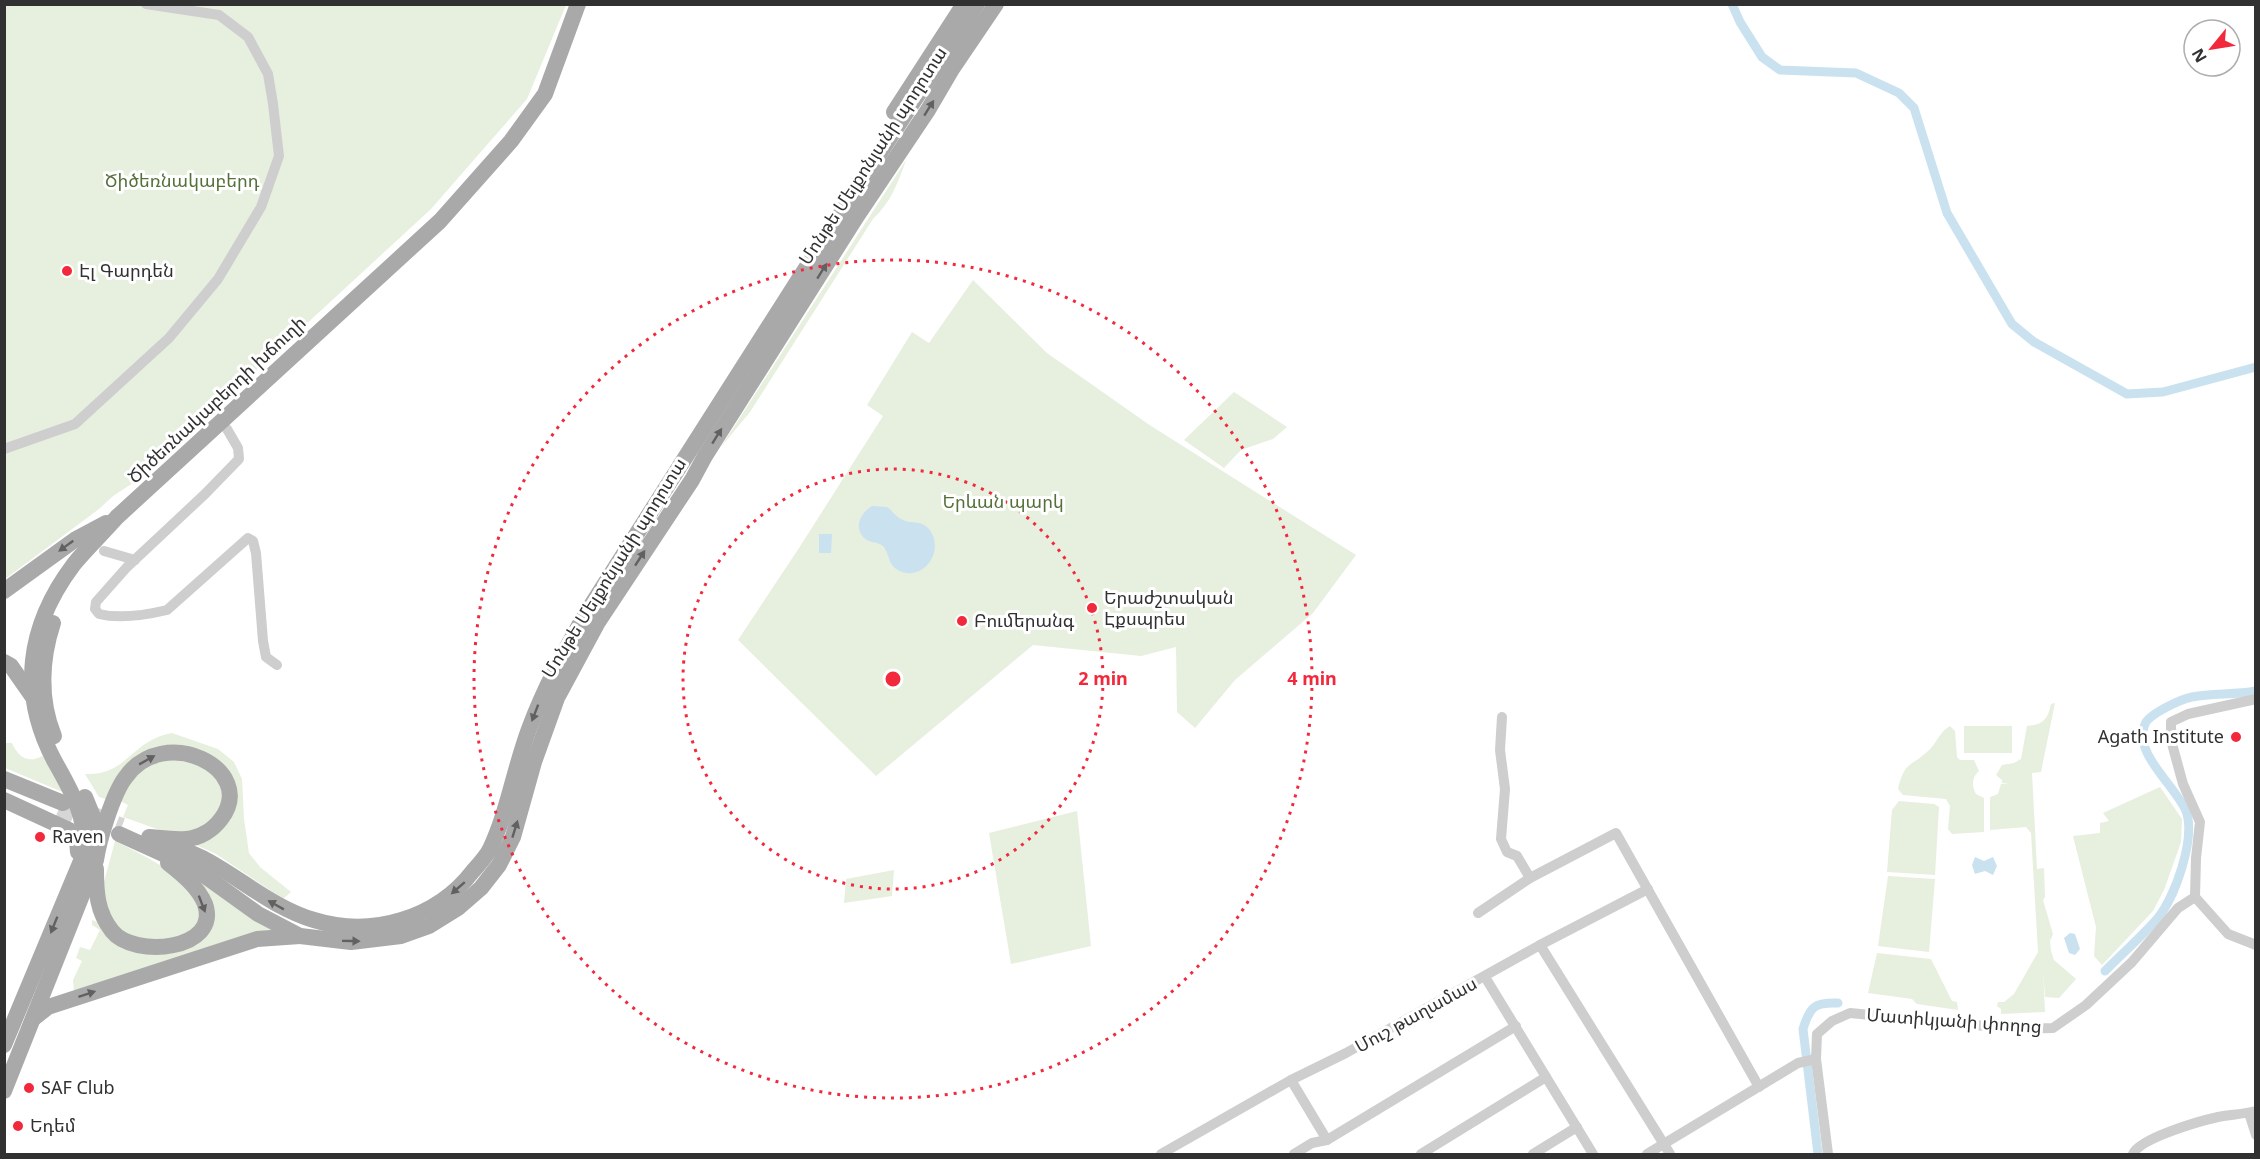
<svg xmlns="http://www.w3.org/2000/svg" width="2260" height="1159" font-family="'Noto Sans','Noto Sans Armenian',sans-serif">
	<rect width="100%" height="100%" fill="#fff"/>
	<g fill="#e7efde">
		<path d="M 4,5 L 566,5 L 527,99 L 431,209 L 136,481 L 113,496 L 99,509 L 5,579 Z"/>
		<path d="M 906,160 C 898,183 891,202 873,219 L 750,412 L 721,447 Z"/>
		<path d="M 973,280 L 1047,353 L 1151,426 L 1356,555 L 1313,613 L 1235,680 L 1195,728 L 1177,712 L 1176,647 L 1141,656 L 1033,645 L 876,776 L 738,640 L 799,548 L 883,416 L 867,405 L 912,332 L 929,343 Z"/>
		<path d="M 1234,392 L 1287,427 L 1273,439 L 1241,450 L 1224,468 L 1184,440 Z"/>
		<path d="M 2055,703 L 2041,772 L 2032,773 L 2037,869 L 2044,868 L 2045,897 L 2043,900 L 2053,934 L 2050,941 L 2051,951 L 2054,960 L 2076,979 L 2059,998 L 2045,997 L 2043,969 L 2045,1012 L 2001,1014 L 2001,1009 L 1997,1006 L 1998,1002 L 2004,1002 L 2014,994 L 2038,952 L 2031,833 L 2026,827 L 1990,830 L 1990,797 L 1998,794 L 2001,784 L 2010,783 L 2002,783 L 2002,780 L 1996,775 L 2002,765 L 2014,763 L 2021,759 L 2027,726 C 2043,725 2048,719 2051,704 Z"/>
		<path d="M 1950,726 L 1955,731 L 1957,757 L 1960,760 L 1974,760 L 1979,771 C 1972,777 1971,785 1976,794 L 1984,798 L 1984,832 L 1952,834 L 1948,829 L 1950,806 L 1946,799 L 1903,795 L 1898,789 C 1905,759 1913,767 1931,748 C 1938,740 1940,732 1950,726 Z"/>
		<rect x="1964" y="726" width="48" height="27"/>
		<path d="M 172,733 L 218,749 L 234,762 L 242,779 L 244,819 L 249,853 L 260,867 L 291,892 L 283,899 L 216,854 L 194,844 L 206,841 L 230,777 L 161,747 L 109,800 L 99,797 L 85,774 C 122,776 130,748 158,737 C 162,735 167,734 172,733 Z"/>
		<path d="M 5,743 L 12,743 C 18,757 28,764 42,756 L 45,757 L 65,793 L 5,768 Z"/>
		<path d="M 189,759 L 214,774 L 221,787 L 222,799 L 217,815 L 206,827 L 174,835 L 123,817 L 128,805 L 120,801 L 128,783 L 154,760 Z"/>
		<path d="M 2160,787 L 2182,819 L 2181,842 L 2164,890 L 2153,911 L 2102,965 L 2094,956 L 2096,927 L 2073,836 L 2100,833 L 2100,823 L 2109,821 L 2103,813 Z"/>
		<path d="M 1899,801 L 1934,804 L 1939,807 L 1935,875 L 1887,872 L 1892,810 Z"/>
		<path d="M 1077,811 L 1091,946 L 1011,964 L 989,833 Z"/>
		<path d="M 115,841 C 140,854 214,886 198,923 C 195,929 186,935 182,940 L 132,940 L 105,916 L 104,882 Z"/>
		<path d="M 179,867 L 286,932 L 74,992 L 73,980 L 82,961 L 76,958 L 80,947 L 90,950 L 100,930 L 92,925 L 92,920 L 172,951 L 211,917 Z"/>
		<path d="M 894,870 L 892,896 L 844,903 L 846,879 Z"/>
		<path d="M 1888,876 L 1935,879 L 1929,952 L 1878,946 Z"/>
		<path d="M 1877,953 L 1931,959 L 1952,1001 L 1957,1002 L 1958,1010 L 1917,1004 L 1912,999 L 1868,993 Z"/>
	</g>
	<g fill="#cae2ef">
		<path d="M 872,506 L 887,507 C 892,510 895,516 901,519 C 909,524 919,520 927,527 C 946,545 928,580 902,572 C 888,567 890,556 884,547 C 880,542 872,543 867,540 C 852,530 860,513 872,506 Z"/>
		<path d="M 819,534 L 832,534 L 831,553 L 819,553 Z"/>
		<path d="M 1975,857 L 1984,861 L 1993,857 L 1997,866 L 1993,875 L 1985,871 L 1975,874 L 1972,865 Z"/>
		<path d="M 2070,933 L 2075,934 L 2080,949 L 2075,955 L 2069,953 L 2064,938 Z"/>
	</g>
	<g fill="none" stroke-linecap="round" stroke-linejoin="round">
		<g stroke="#cae2ef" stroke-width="9">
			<path d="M 1732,4 L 1740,22 L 1762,57 L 1780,70 L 1856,73 L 1899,93 L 1914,108 L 1947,213 L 2012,324 L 2034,342 L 2127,394 L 2163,392 L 2256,367"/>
			<path d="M 2105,971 C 2122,954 2141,937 2157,919 C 2175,898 2196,838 2186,811 C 2176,786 2132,753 2145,724 C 2149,714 2181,699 2192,697 C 2213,693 2234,695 2256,691"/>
			<path d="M 1818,1154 L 1803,1029 C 1810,1006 1815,1002 1838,1003"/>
		</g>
		<g stroke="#d6d6d6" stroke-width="16" stroke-dasharray="16 8" stroke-linecap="butt">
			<path d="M 58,811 L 91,824"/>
			<path d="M 94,815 L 122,826"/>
		</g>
		<g stroke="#cecece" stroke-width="10">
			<path d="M 227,429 L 238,448 L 239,459 L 205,494 L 127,567 L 96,602 L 95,609 L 99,614 C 119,619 146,615 167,610 L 248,538 L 253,541 L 256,553 L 263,641 L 266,657 L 277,665"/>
			<path d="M 4,449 L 75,424 L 169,338 L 218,279 L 261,207 L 279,156 L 273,104 L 268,74 L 248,37 L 219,15 L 146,4"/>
			<path d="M 104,551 L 135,560"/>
			<path d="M 1502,717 L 1500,750 L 1505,789 L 1501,839 L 1507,852 L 1517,856 L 1530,878 L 1616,833 L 1759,1087"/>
			<path d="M 2195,897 L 2196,858 L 2200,822 L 2183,784 L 2171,740 L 2171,722 L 2188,714 L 2256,699"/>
			<path d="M 2195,897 L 2228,934 L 2256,945"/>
			<path d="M 1478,913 L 1530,878"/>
			<path d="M 1540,945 L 1670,1154"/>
			<path d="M 1485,977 L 1593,1154"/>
			<path d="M 1291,1080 L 1327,1140"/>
			<path d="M 2249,1113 L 2256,1135"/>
			<path d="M 1161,1154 L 1291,1080 L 1346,1053 L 1540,945 L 1648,889"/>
			<path d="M 1294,1154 L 1312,1143 L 1327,1140 L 1516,1026"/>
			<path d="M 1421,1154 L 1546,1077"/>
			<path d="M 1533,1154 L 1577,1127"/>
			<path d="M 1647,1154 L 1798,1063 L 1816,1059"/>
			<path d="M 1828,1154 L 1816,1059 L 1817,1034 L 1832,1021 L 1850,1013 L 2016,1029 L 2053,1028 L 2086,1005 L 2132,962 L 2178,908 L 2195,897"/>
			<path d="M 2133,1154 C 2140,1138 2200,1121 2218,1117 C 2230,1115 2243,1114 2256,1111"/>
		</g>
		<g stroke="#a9a9a9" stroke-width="16">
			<path d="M 894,112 L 964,4"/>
			<path d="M 4,591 L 76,539 L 106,523"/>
			<path d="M 53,623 C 41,659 39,700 54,736"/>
			<path d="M 4,662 L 11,666 L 32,696"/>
			<path d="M 4,779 L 63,803"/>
			<path d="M 85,797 L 96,824 L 99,841"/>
			<path d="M 4,800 L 69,830 L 77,841 L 78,852"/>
			<path d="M 119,834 L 194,868 L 258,914 L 300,936 L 351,942 L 401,936 L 429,926 L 458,908 L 481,888 L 499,865 L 513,837 L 534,762 L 557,698 L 598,622 L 692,480 L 705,456 L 857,216 L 928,110 L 952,69 L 996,4"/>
			<path d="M 166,844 C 180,849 195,853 208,861 C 244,881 274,908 314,920 C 372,938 437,918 473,871 C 479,864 486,857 490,849 C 508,811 514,769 529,729 C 544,688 564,652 585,615 L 843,210 L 977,4"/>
			<path d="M 96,869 C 96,892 97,912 112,931 C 134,959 221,950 205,904 C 198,887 182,874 168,863"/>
			<path d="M 34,1018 L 48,1007 L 257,939 L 300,936"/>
			<path d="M 4,1045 L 83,856 C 89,821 72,792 55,762 C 18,693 27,626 74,564 C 87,548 103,533 117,517 L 440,221 L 511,141 L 545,94 L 578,4"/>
			<path d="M 4,1091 L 96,860 C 99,840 113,794 125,778 C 163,722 259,769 221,819 C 213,830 200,838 186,839 C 174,840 161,838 149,837"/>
		</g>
	</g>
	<defs><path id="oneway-solid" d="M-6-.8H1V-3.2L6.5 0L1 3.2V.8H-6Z" transform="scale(1.5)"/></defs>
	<g fill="#616161">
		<use href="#oneway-solid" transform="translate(929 108) rotate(-58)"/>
		<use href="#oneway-solid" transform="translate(822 271) rotate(-58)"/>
		<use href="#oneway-solid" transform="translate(717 436) rotate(-58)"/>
		<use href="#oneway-solid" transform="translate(66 546) rotate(144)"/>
		<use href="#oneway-solid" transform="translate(640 558) rotate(-57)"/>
		<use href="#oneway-solid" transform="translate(535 713) rotate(111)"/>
		<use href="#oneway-solid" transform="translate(147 760) rotate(-29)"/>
		<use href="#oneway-solid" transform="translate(515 829) rotate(-73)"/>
		<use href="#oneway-solid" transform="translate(458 888) rotate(139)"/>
		<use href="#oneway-solid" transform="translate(202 904) rotate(69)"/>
		<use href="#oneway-solid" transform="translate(276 905) rotate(-151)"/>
		<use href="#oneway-solid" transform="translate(54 925) rotate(112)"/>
		<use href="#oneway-solid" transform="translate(351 941) rotate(1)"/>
		<use href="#oneway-solid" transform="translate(87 994) rotate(-18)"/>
	</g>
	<g fill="none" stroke="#f2293c" stroke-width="3" stroke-dasharray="3 6">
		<circle cx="893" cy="679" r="210"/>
		<circle cx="893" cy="679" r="419"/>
	</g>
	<g fill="#f2293c" stroke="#fff" stroke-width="2">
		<circle cx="67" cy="271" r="6"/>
		<circle cx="1092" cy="608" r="6"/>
		<circle cx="962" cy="621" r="6"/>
		<circle cx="2236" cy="737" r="6"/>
		<circle cx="40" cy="837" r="6"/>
		<circle cx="29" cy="1088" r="6"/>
		<circle cx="18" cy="1126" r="6"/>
	</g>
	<g text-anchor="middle" stroke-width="6" stroke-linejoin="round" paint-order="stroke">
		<g font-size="18" fill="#313131" stroke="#fff">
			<text transform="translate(873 156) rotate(-57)" y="6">Մոնթե Մելքոնյանի պողոտա</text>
			<text transform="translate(217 400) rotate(-43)" y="6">Ծիծեռնակաբերդի խճուղի</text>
			<text transform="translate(614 568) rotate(-58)" y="6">Մոնթե Մելքոնյանի պողոտա</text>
			<text transform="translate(1416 1015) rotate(-29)" y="6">Մուշ թաղամաս</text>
			<text transform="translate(1954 1021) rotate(4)" y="6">Մատիկյանի փողոց</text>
		</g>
		<g font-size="18" fill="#55713a" stroke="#fff">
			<text x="182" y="187">Ծիծեռնակաբերդ</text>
			<text x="1003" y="508">Երևան պարկ</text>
		</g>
		<g font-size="18" fill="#313131" stroke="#fff" text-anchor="start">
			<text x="79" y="277">Էլ Գարդեն</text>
			<text x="1104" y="604">Երաժշտական<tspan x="1104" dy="21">Էքսպրես</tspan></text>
			<text x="974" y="627">Բումերանգ</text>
			<text x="2224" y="743" text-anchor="end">Agath Institute</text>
			<text x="52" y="843">Raven</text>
			<text x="41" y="1094">SAF Club</text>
			<text x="30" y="1132">Եդեմ</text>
		</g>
	</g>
	<circle cx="893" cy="679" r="9" fill="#f2293c" stroke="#fff" stroke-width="3"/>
	<g font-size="18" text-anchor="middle" font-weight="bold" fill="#f2293c" stroke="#fff" stroke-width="6" stroke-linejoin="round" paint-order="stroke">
		<text x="1103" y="685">2 min</text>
		<text x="1312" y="685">4 min</text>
	</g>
	<rect width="2260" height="1159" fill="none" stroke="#313131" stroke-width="12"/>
	<g transform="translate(2212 48) rotate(240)"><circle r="28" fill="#ffffff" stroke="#adadad" stroke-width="1.5"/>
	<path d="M0-4.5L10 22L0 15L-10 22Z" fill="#f2293c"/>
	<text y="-9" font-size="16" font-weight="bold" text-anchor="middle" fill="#313131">N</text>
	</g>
</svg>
